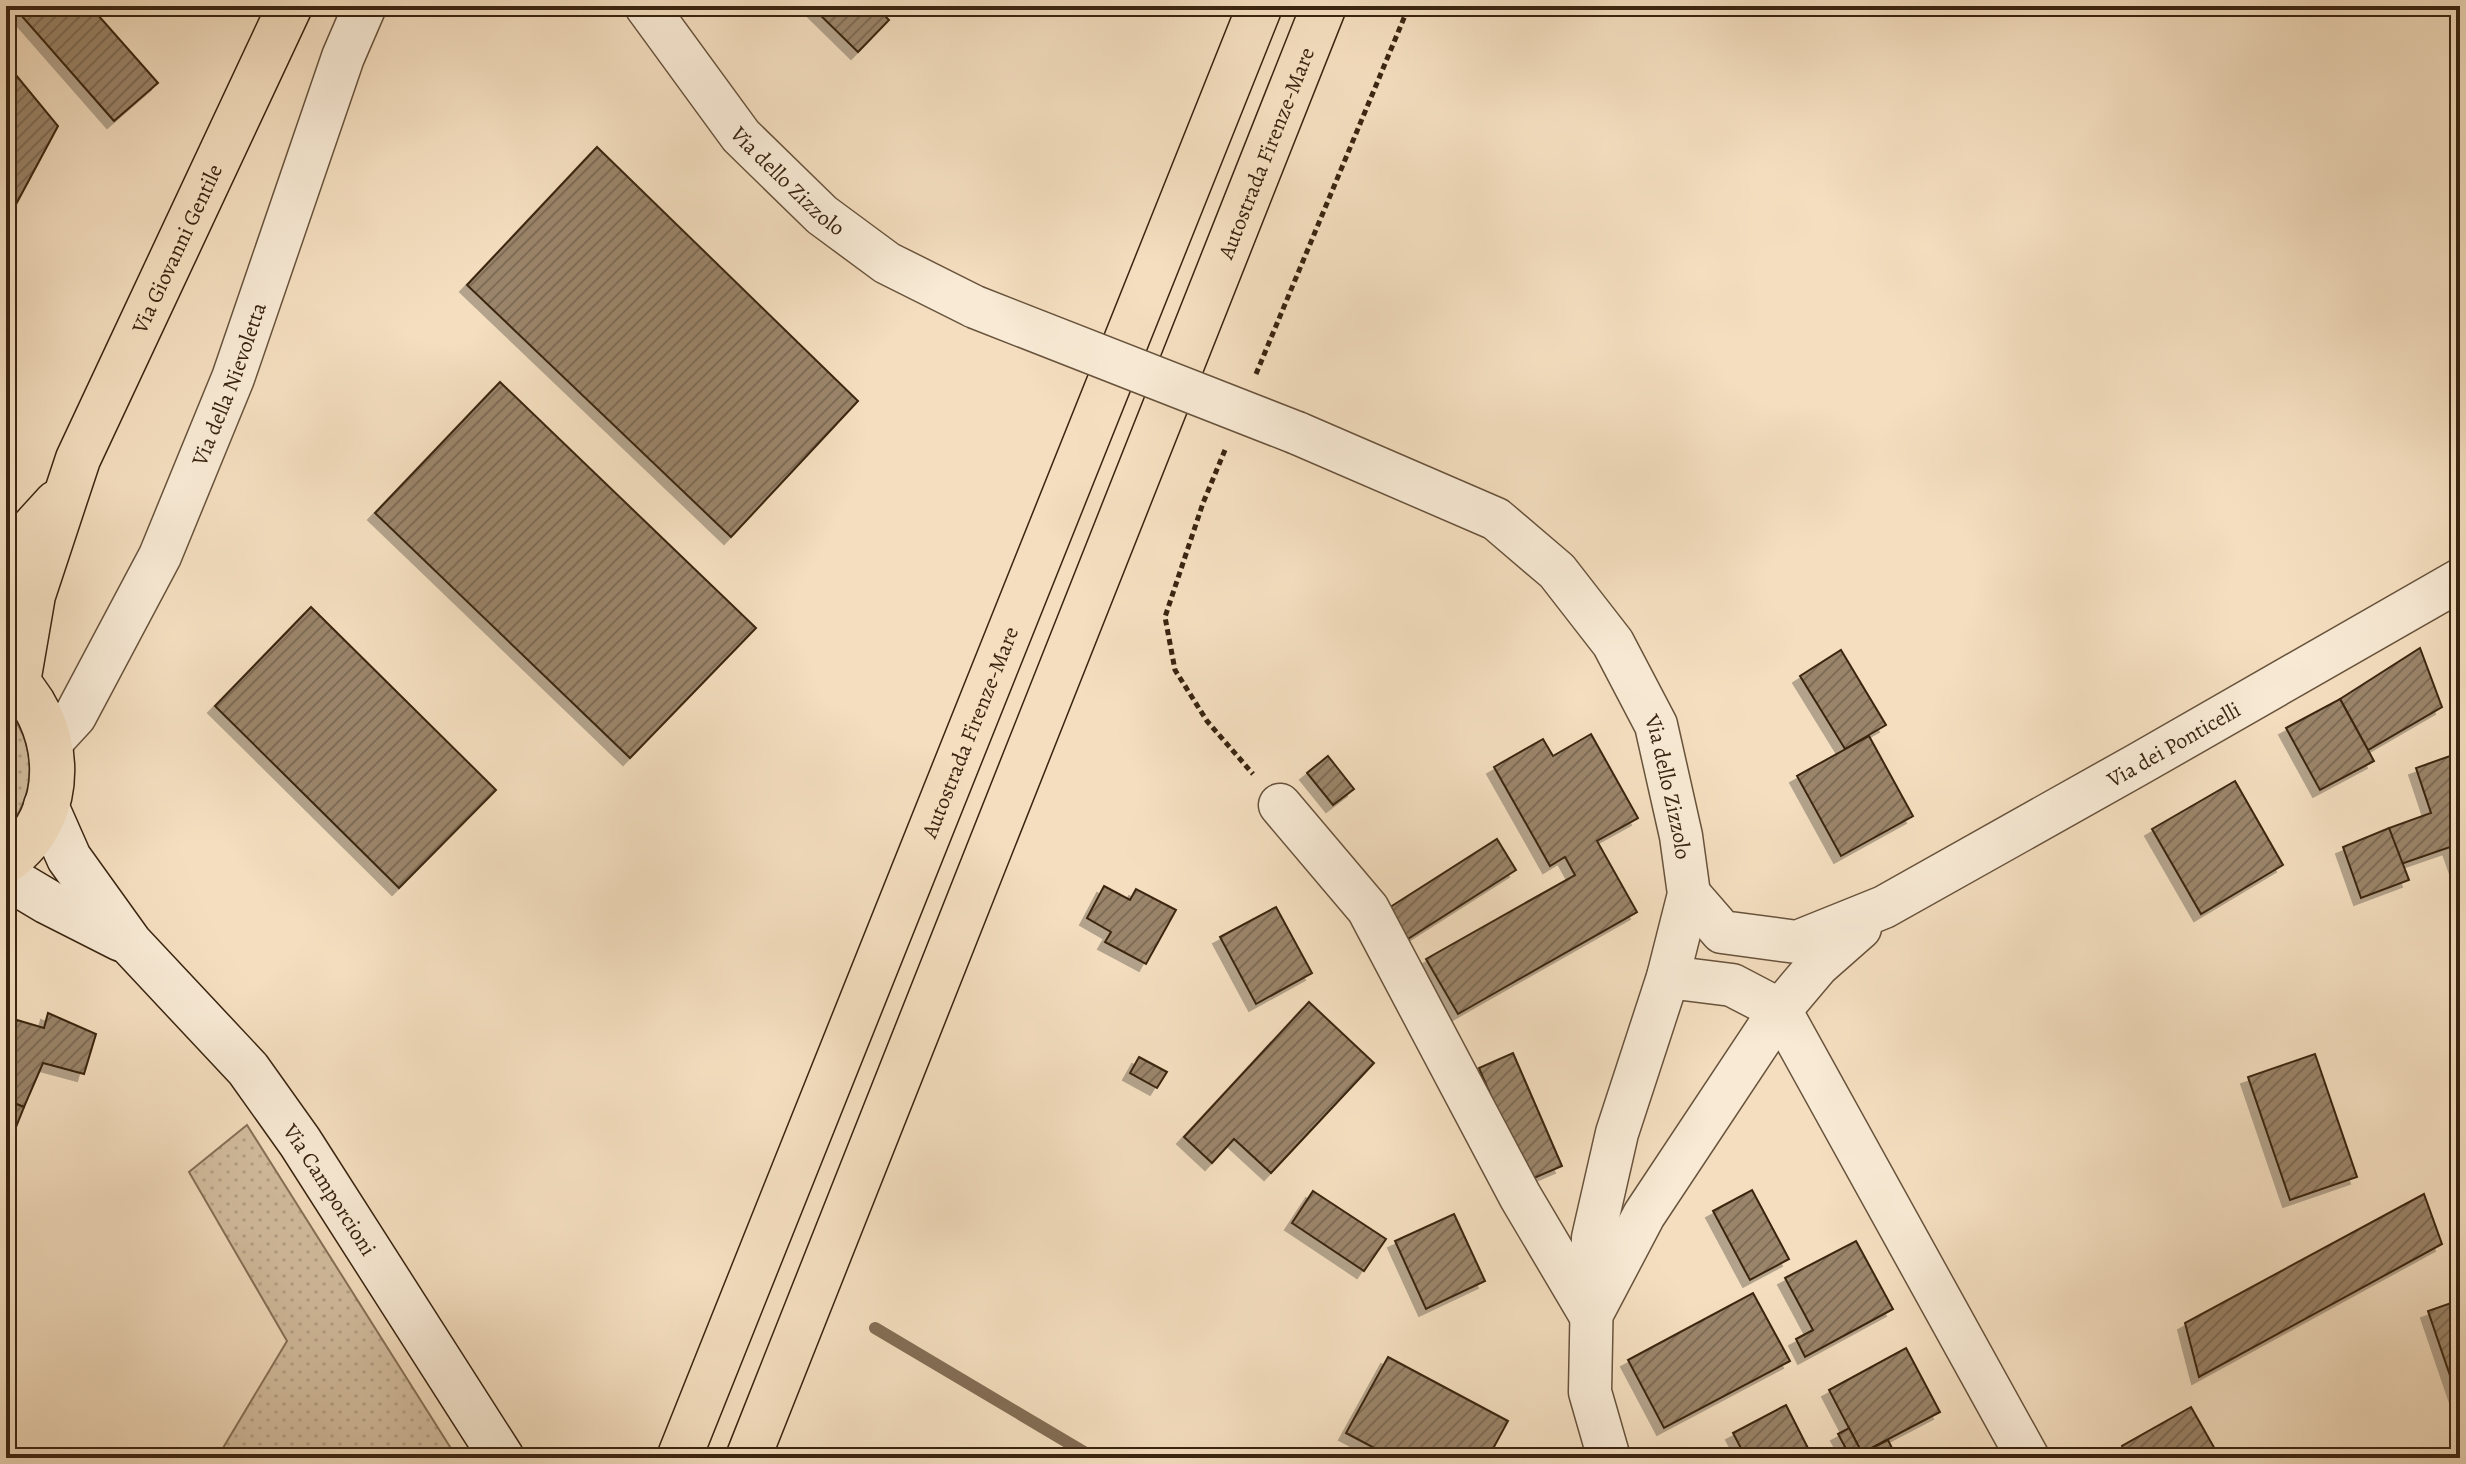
<svg xmlns="http://www.w3.org/2000/svg" width="2466" height="1464" font-family="Alegreya,serif">
	<defs>
		<pattern id="grass-dots" width="8" height="8" patternUnits="userSpaceOnUse" patternTransform="scale(2)"><rect width="8" height="8" fill="#d4bfa1"/><path d="M2 2h.1M6 6h.1" fill="none" stroke="#b7a48a" stroke-width="1.8" stroke-linecap="round"/></pattern>
		<pattern id="building-hatch" width="6" height="6" patternUnits="userSpaceOnUse" patternTransform="scale(2)"><rect width="6" height="6" fill="#9b856b"/><path d="M-1 1l2-2M0 6l6-6M5 7l2-2" fill="none" stroke="#7f6d57"/></pattern>
		<filter id="shadow"><feDropShadow dx="-7" dy="7" stdDeviation="0" flood-color="#0004"/></filter>
	</defs>
	<rect width="100%" height="100%" fill="#f4debf"/>
	<filter id="stains"><feTurbulence type="fractalNoise" baseFrequency=".0025" numOctaves="4"/><feColorMatrix values="0 0 0 0 .2 0 0 0 0 .09 0 0 0 0 .02 0 0 0 .5 -.17"/></filter>
	<radialGradient id="worn" r=".72"><stop offset=".6" stop-color="#630" stop-opacity="0"/><stop offset="1" stop-color="#630" stop-opacity=".3"/></radialGradient>
	<g fill="url(#grass-dots)" stroke="#877259" stroke-width="2">
		<path d="M 6,708 C 38,745 37,794 6,831 Z"/>
		<path d="M 247,1125 L 457,1458 L 217,1458 L 287,1341 L 189,1172 Z"/>
	</g>
	<g fill="none" stroke-linecap="round" stroke-linejoin="round">
		<g stroke="#846e56" stroke-width="12">
			<path d="M 875,1328 L 1094,1458"/>
			<path d="M 811,1455 L 817,1458"/>
		</g>
	</g>
	<g fill="url(#building-hatch)" stroke="#3a2511" stroke-width="2" filter="url(#shadow)">
		<path d="M 13,6 L 90,6 L 158,83 L 114,121 Z"/>
		<path d="M 811,6 L 875,6 L 889,20 L 858,52 Z"/>
		<path d="M 6,63 L 58,126 L 6,223 Z"/>
		<path d="M 597,147 L 858,401 L 731,537 L 467,285 Z"/>
		<path d="M 500,382 L 756,628 L 630,758 L 375,513 Z"/>
		<path d="M 311,607 L 496,790 L 399,888 L 215,706 Z"/>
		<path d="M 2420,648 L 2442,707 L 2368,750 L 2340,699 Z"/>
		<path d="M 1841,650 L 1886,725 L 1845,749 L 1800,676 Z"/>
		<path d="M 2340,699 L 2374,761 L 2320,790 L 2286,728 Z"/>
		<path d="M 1591,734 L 1638,818 L 1597,841 L 1637,912 L 1458,1014 L 1426,959 L 1575,875 L 1565,857 L 1550,866 L 1494,767 L 1543,739 L 1553,756 Z"/>
		<path d="M 1869,736 L 1913,816 L 1841,856 L 1797,776 Z"/>
		<path d="M 1328,756 L 1354,789 L 1333,805 L 1307,773 Z"/>
		<path d="M 2450,756 L 2460,785 L 2460,876 L 2450,847 L 2401,864 L 2389,828 L 2431,813 L 2416,768 Z"/>
		<path d="M 2235,781 L 2283,865 L 2201,914 L 2152,829 Z"/>
		<path d="M 2389,828 L 2409,880 L 2361,898 L 2343,847 Z"/>
		<path d="M 1497,839 L 1516,870 L 1403,942 L 1384,911 Z"/>
		<path d="M 1104,886 L 1130,900 L 1136,889 L 1176,910 L 1146,964 L 1105,942 L 1111,932 L 1087,918 Z"/>
		<path d="M 1276,907 L 1312,973 L 1256,1004 L 1220,937 Z"/>
		<path d="M 1309,1002 L 1374,1063 L 1271,1173 L 1234,1139 L 1212,1163 L 1184,1137 Z"/>
		<path d="M 48,1013 L 96,1034 L 84,1074 L 43,1063 L 24,1107 L 6,1100 L 6,1050 L 17,1020 L 44,1028 Z"/>
		<path d="M 1513,1053 L 1562,1166 L 1527,1181 L 1479,1068 Z"/>
		<path d="M 2315,1054 L 2357,1177 L 2290,1200 L 2248,1077 Z"/>
		<path d="M 1139,1057 L 1167,1072 L 1157,1088 L 1130,1073 Z"/>
		<path d="M 6,1100 L 24,1107 L 6,1152 Z"/>
		<path d="M 1752,1190 L 1789,1259 L 1750,1280 L 1713,1211 Z"/>
		<path d="M 1313,1191 L 1386,1239 L 1364,1271 L 1292,1223 Z"/>
		<path d="M 2424,1194 L 2442,1244 L 2199,1377 L 2185,1323 Z"/>
		<path d="M 1454,1214 L 1485,1281 L 1426,1309 L 1395,1241 Z"/>
		<path d="M 1856,1241 L 1893,1309 L 1805,1357 L 1796,1339 L 1813,1330 L 1785,1278 Z"/>
		<path d="M 1753,1293 L 1790,1361 L 1664,1428 L 1628,1360 Z"/>
		<path d="M 2460,1300 L 2460,1405 L 2428,1311 Z"/>
		<path d="M 1906,1348 L 1940,1412 L 1862,1453 L 1829,1390 Z"/>
		<path d="M 1388,1357 L 1508,1421 L 1488,1458 L 1393,1458 L 1346,1433 Z"/>
		<path d="M 1786,1405 L 1813,1458 L 1746,1458 L 1733,1433 Z"/>
		<path d="M 2191,1407 L 2220,1458 L 2128,1458 L 2122,1446 Z"/>
		<path d="M 1849,1428 L 1862,1453 L 1888,1440 L 1897,1458 L 1851,1458 L 1838,1434 Z"/>
		<path d="M 1845,1447 L 1851,1458 L 1823,1458 Z"/>
	</g>
	<g fill="none" stroke-linecap="round" stroke-linejoin="round">
		<g stroke="#68533c" stroke-width="45">
			<g id="minor">
				<path id="s1" d="M 646,6 L 741,136 L 822,215 L 887,263 L 975,307"/>
				<path id="s2" d="M 1297,433 L 1496,519 L 1557,571 L 1613,643 L 1656,725 L 1681,836 L 1689,894 L 1668,977 L 1617,1133 L 1593,1238 L 1590,1392 L 1609,1458"/>
				<path id="s3" d="M 51,742 L 75,716 L 160,556 L 233,378 L 343,57 L 365,6"/>
				<path d="M 1280,805 L 1368,909 L 1520,1196 L 1591,1316"/>
				<path id="s4" d="M 1689,894 L 1722,932 L 1797,942 L 1884,907 L 2137,765 L 2460,580"/>
				<path d="M 1668,977 L 1732,985 L 1780,1010 L 2028,1458"/>
				<path d="M 1595,1308 L 1644,1215 L 1780,1010 L 1818,965 L 1860,928"/>
			</g>
		</g>
		<g stroke="#3a2511" stroke-width="47">
			<g id="secondary">
				<path id="s5" d="M 46,806 L 69,858 L 130,943 L 248,1069 L 300,1142 L 502,1458"/>
				<path d="M 6,877 L 48,902 L 121,939"/>
			</g>
		</g>
		<g stroke="#3a2511" stroke-width="47">
			<g id="primary">
				<path d="M 6,558 L 56,503"/>
				<path d="M 6,672 C 64,720 71,815 6,861"/>
				<path id="s6" d="M 18,682 L 33,595 L 78,459 L 290,6"/>
			</g>
		</g>
		<g stroke="#3a2511" stroke-width="47">
			<g id="motorway">
				<path id="s7" d="M 679,1458 L 1260,6"/>
				<path id="s8" d="M 748,1458 L 1324,6"/>
			</g>
		</g>
		<g stroke="#3a2511" stroke-width="5" stroke-dasharray="6 4" stroke-linecap="butt">
			<path d="M 1256,374 L 1409,6"/>
			<path d="M 1225,450 L 1203,503 L 1165,617 L 1175,670 L 1207,721 L 1253,774"/>
		</g>
		<use href="#minor" stroke="#f8ead5" stroke-width="42"/>
		<use href="#secondary" stroke="#f8ead5" stroke-width="44"/>
		<use href="#primary" stroke="#f4debf" stroke-width="44"/>
		<use href="#motorway" stroke="#f4debf" stroke-width="44"/>
		<g stroke="#68533c" stroke-width="45" stroke-linecap="butt">
			<path id="minor-bridge" d="M 975,307 L 1297,433"/>
		</g>
		<use href="#minor-bridge" stroke="#f8ead5" stroke-width="42"/>
	</g>
	<g text-anchor="middle" stroke-width="8" stroke-linejoin="round" paint-order="stroke">
		<g font-size="22" fill="#3a2511" stroke="#f8ead5">
			<text dy="8" stroke="none"><textPath href="#s8" startOffset="1404">Autostrada Firenze-Mare</textPath></text>
			<text dy="8" stroke="none"><textPath href="#s1" startOffset="226">Via dello Zizzolo</textPath></text>
			<text dy="8" stroke="none"><textPath href="#s6" startOffset="464">Via Giovanni Gentile</textPath></text>
			<text dy="8" stroke="none"><textPath href="#s3" startOffset="402">Via della Nievoletta</textPath></text>
			<text dy="8" stroke="none"><textPath href="#s7" startOffset="782">Autostrada Firenze-Mare</textPath></text>
			<text dy="8" stroke="none"><textPath href="#s4" startOffset="552">Via dei Ponticelli</textPath></text>
			<text dy="8" stroke="none"><textPath href="#s2" startOffset="544">Via dello Zizzolo</textPath></text>
			<text dy="8" stroke="none"><textPath href="#s5" startOffset="480">Via Camporcioni</textPath></text>
		</g>
	</g>
	<rect width="2466" height="1464" fill="none" stroke="#f4debf" stroke-width="32"/>
	<rect x="8" y="8" width="2450" height="1448" fill="none" stroke="#3a2511" stroke-width="4"/>
	<rect x="16" y="16" width="2434" height="1432" fill="none" stroke="#3a2511" stroke-width="2"/>
	<rect width="100%" height="100%" filter="url(#stains)"/>
	<rect width="100%" height="100%" fill="url(#worn)"/>
</svg>
